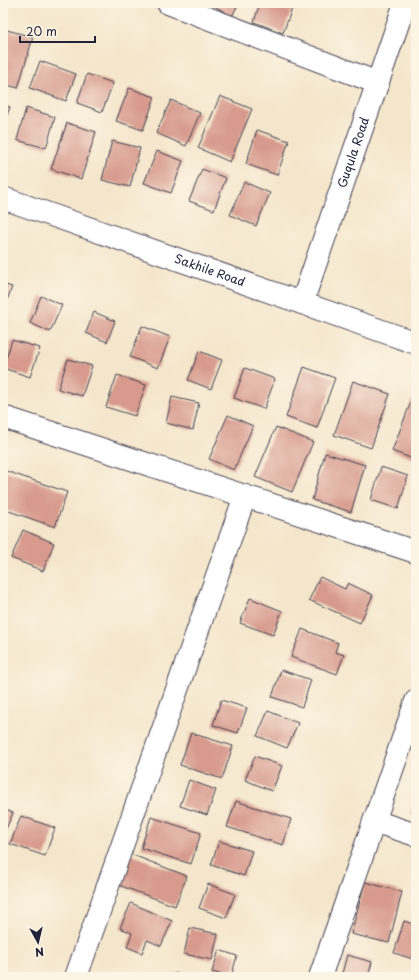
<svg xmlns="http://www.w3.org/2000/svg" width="419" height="980" font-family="'Playpen Sans',sans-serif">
	<rect width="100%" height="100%" fill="#fcf5e5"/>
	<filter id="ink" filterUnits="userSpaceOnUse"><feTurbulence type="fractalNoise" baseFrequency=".025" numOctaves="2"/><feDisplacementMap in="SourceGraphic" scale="8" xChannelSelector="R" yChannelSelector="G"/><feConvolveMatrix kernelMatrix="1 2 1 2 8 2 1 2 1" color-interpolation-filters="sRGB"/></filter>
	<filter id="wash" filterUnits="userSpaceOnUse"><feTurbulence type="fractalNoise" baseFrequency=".012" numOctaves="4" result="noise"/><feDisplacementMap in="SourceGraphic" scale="16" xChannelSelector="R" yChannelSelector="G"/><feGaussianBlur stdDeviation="0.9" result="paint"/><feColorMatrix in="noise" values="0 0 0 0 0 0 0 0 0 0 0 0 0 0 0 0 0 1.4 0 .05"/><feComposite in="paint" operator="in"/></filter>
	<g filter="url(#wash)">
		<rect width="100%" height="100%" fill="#f4e6cb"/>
		<g id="blocks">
			<g fill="#d79a8c">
				<path d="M 209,3 L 239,3 L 232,16 Z"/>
				<path d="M 260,3 L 285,3 L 293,6 L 283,33 L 254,22 Z"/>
				<path d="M 3,29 L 33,37 L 18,88 L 3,84 Z"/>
				<path d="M 40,61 L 76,74 L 66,101 L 30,88 Z"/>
				<path d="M 87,74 L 113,83 L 102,112 L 77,103 Z"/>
				<path d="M 129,88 L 155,97 L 143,130 L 116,121 Z"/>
				<path d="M 220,96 L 252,109 L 230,162 L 198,148 Z"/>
				<path d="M 171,100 L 200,113 L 186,146 L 156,133 Z"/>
				<path d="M 3,105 L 10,107 L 3,126 Z"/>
				<path d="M 26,108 L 55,117 L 46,148 L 17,140 Z"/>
				<path d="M 67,123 L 96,132 L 81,179 L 51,169 Z"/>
				<path d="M 257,130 L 289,141 L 277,175 L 246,164 Z"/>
				<path d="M 112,141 L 140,148 L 130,187 L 102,180 Z"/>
				<path d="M 157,151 L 183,161 L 171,193 L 144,183 Z"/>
				<path d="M 202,169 L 226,178 L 214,210 L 189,201 Z"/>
				<path d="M 244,182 L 270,193 L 256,226 L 230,215 Z"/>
				<path d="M 3,284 L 12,287 L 3,311 Z"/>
				<path d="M 41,296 L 62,305 L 50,332 L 30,323 Z"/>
				<path d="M 94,312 L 115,321 L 107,342 L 86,333 Z"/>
				<path d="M 142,326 L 170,337 L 158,368 L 130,357 Z"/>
				<path d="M 12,340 L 40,348 L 30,377 L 3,368 Z"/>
				<path d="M 199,351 L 222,360 L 211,389 L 188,380 Z"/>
				<path d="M 68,359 L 92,366 L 82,396 L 58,389 Z"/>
				<path d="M 304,367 L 335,378 L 317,428 L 286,417 Z"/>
				<path d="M 245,368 L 275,379 L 264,409 L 234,398 Z"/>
				<path d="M 117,375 L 146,385 L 135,416 L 106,407 Z"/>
				<path d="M 353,381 L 390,394 L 371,448 L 334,435 Z"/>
				<path d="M 172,397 L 199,403 L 193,430 L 166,423 Z"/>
				<path d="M 412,399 L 416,401 L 416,460 L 392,451 Z"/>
				<path d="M 228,415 L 253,426 L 234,470 L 209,459 Z"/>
				<path d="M 276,427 L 313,442 L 292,492 L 255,477 Z"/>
				<path d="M 325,453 L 365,465 L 351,512 L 312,500 Z"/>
				<path d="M 381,467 L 408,476 L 398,509 L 371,500 Z"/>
				<path d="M 3,470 L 67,492 L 55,527 L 3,509 Z"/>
				<path d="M 23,530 L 54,543 L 43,571 L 11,558 Z"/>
				<path d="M 320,577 L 345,589 L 348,583 L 373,595 L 360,623 L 309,600 Z"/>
				<path d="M 250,598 L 282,611 L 273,635 L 240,623 Z"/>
				<path d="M 302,629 L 338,643 L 335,652 L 344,655 L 337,674 L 291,657 Z"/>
				<path d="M 281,670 L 311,680 L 302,707 L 272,697 Z"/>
				<path d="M 221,700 L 247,708 L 238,733 L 213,725 Z"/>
				<path d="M 268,711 L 298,723 L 287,748 L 257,736 Z"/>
				<path d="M 191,733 L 233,746 L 222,779 L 180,765 Z"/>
				<path d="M 255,756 L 282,766 L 272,791 L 245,780 Z"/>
				<path d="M 189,780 L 216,790 L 207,815 L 180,806 Z"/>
				<path d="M 416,799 L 416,814 L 411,812 Z"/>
				<path d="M 236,801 L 291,819 L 283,845 L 227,827 Z"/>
				<path d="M 3,809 L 13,813 L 3,836 Z"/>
				<path d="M 21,816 L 55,828 L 45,856 L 10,844 Z"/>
				<path d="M 151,817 L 201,833 L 191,864 L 141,848 Z"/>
				<path d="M 219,841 L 252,851 L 244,876 L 211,865 Z"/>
				<path d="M 125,852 L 187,876 L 175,906 L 113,883 Z"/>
				<path d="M 365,882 L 402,892 L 389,943 L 351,934 Z"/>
				<path d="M 208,884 L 235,894 L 226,918 L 199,908 Z"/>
				<path d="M 131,903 L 172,921 L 161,946 L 147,940 L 142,953 L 127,947 L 132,933 L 120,928 Z"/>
				<path d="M 404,921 L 416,925 L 416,960 L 394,953 Z"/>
				<path d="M 190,928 L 218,934 L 212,960 L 184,954 Z"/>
				<path d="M 219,950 L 237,956 L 231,977 L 212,972 Z"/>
				<path d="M 347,955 L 372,962 L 368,977 L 341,977 Z"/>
				<path d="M 175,973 L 187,977 L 174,977 Z"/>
			</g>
		</g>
	</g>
	<g filter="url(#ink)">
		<use href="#blocks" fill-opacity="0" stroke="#423f51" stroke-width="1"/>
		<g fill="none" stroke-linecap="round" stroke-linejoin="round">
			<g stroke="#423f51" stroke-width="24">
				<g id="minor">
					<path d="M 168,3 L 378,83"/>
					<path id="s1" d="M 3,198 L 416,343"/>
					<path id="s2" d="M 302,303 L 405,3"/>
					<path d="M 3,417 L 416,552"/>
					<path d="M 374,821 L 416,835"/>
					<path d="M 76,977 L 245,496"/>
					<path d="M 320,977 L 416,701"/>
				</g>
			</g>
			<use href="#minor" stroke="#fff" stroke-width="22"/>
		</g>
	</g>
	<g text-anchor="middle" stroke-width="4" stroke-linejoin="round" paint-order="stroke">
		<g font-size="12" fill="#22223b" stroke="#fcf5e5">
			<text dy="4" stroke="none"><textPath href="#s2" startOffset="159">Guqula Road</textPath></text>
			<text dy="4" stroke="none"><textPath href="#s1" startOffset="219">Sakhile Road</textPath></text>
		</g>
	</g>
	<rect width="419" height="980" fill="none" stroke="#fcf5e5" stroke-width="16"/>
	<g transform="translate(38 942) rotate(172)" stroke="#fcf5e5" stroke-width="3" paint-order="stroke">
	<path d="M0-3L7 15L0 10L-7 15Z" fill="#22223b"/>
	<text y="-6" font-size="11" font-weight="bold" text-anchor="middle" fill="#22223b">N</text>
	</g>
	<path d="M20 36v6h75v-6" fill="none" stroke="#22223b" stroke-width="2"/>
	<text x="26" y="36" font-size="12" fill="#22223b" stroke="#fcf5e5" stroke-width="3" paint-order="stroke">20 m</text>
</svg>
